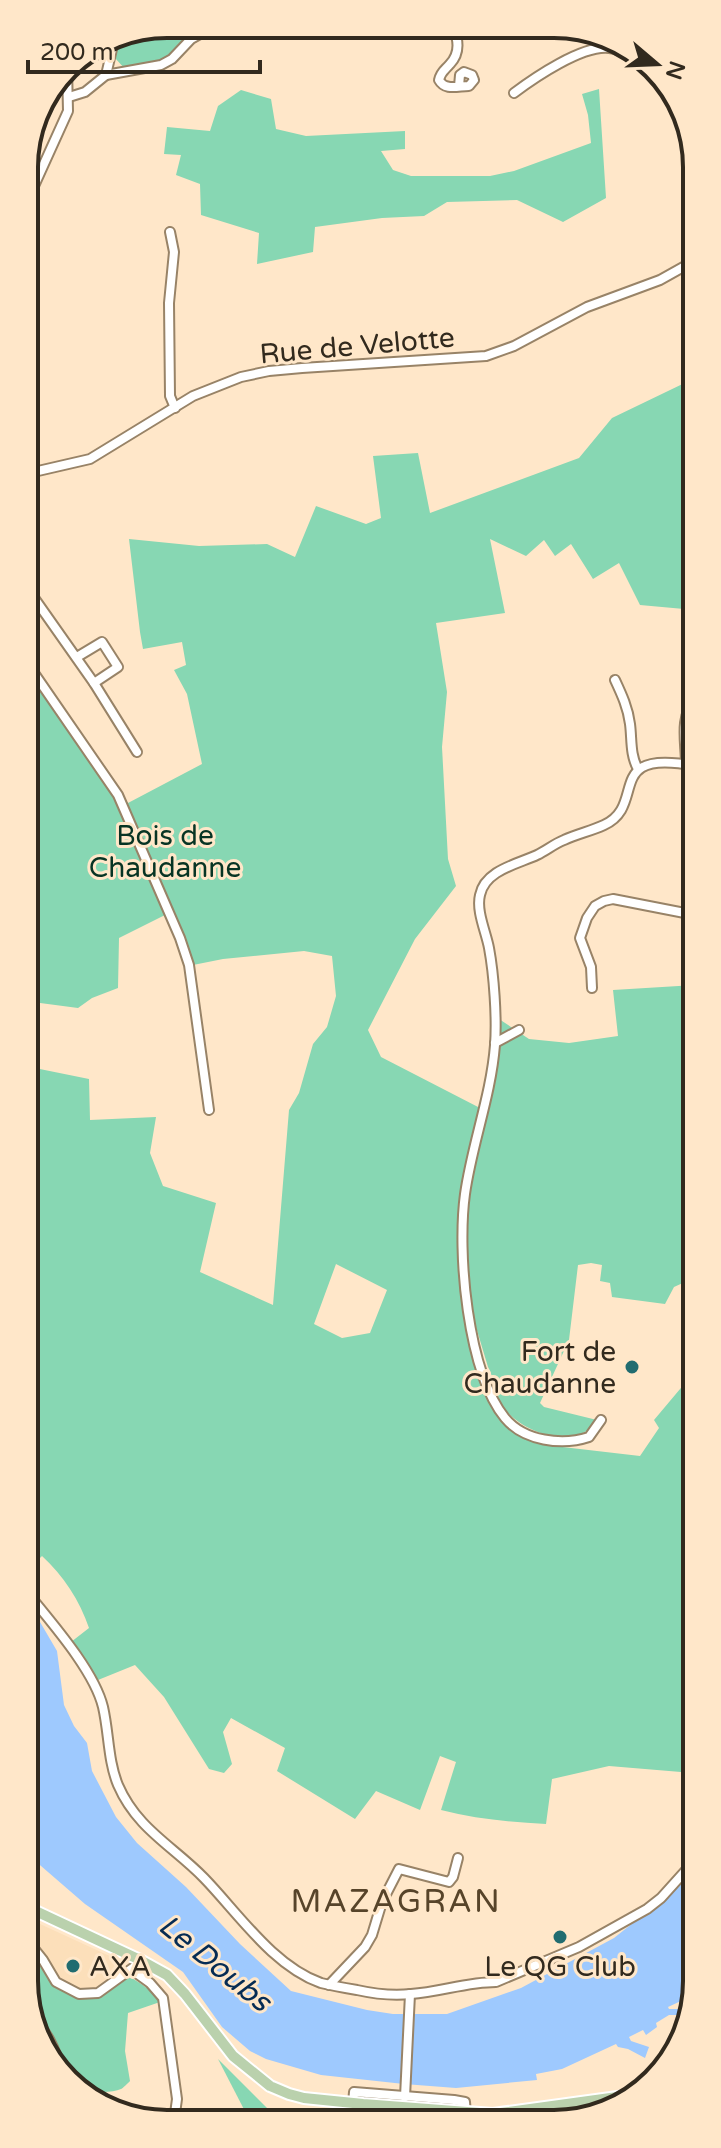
<svg xmlns="http://www.w3.org/2000/svg" width="721" height="2148" font-family="'Varela Round',sans-serif">
	<rect width="100%" height="100%" fill="#ffe7c9"/>
	<path fill="#fcdfba" d="M 27,1918 L 114,1958 L 129,1977 L 102,1996 L 82,1997 L 56,1986 L 30,1939 Z"/>
	<g fill="#87d7b3" fill-rule="evenodd">
		<path d="M 167,24 L 206,24 L 187,38 L 170,55 L 160,61 L 126,70 L 115,58 L 119,42 Z"/>
		<path d="M 599,89 L 606,198 L 563,222 L 517,200 L 447,202 L 424,216 L 382,218 L 315,227 L 313,252 L 257,264 L 259,233 L 201,215 L 200,184 L 176,175 L 181,155 L 164,154 L 167,127 L 210,131 L 218,106 L 241,90 L 271,99 L 276,129 L 306,136 L 405,131 L 405,149 L 381,151 L 393,170 L 411,176 L 490,176 L 514,171 L 591,143 L 588,115 L 582,94 Z"/>
		<path d="M 695,378 L 695,610 L 640,605 L 619,563 L 593,579 L 571,544 L 555,556 L 544,540 L 526,556 L 490,539 L 505,613 L 436,623 L 447,692 L 442,747 L 448,859 L 456,886 L 415,939 L 368,1030 L 381,1057 L 480,1108 L 461,1198 L 460,1289 L 470,1345 L 487,1398 L 499,1419 L 513,1431 L 529,1440 L 554,1446 L 640,1456 L 659,1428 L 654,1420 L 696,1370 L 696,1776 L 693,1773 L 609,1766 L 552,1779 L 546,1824 C 510,1822 476,1819 441,1810 L 456,1762 L 440,1756 L 420,1810 L 376,1791 L 355,1819 L 277,1771 L 285,1748 L 231,1718 L 223,1732 L 232,1764 L 224,1773 L 209,1769 L 164,1697 L 135,1665 L 98,1680 L 71,1642 L 89,1628 C 80,1601 63,1575 42,1556 L 26,1572 L 25,1066 L 89,1079 L 90,1120 L 156,1117 L 150,1153 L 163,1186 L 216,1203 L 200,1272 L 273,1305 L 289,1110 L 299,1093 L 313,1044 L 327,1027 L 336,996 L 332,956 L 304,951 L 223,959 L 193,965 L 171,912 L 119,938 L 118,988 L 92,998 L 78,1008 L 25,1001 L 25,668 L 80,746 L 128,803 L 202,764 L 187,694 L 174,670 L 186,665 L 182,642 L 143,649 L 140,632 L 129,539 L 199,546 L 267,544 L 295,557 L 316,506 L 366,524 L 381,518 L 373,456 L 418,453 L 430,513 L 579,458 L 612,418 ZM 336,1264 L 387,1290 L 370,1333 L 342,1338 L 314,1324 Z"/>
		<path d="M 695,985 L 696,1277 L 674,1287 L 665,1304 L 612,1297 L 610,1283 L 600,1281 L 602,1265 L 591,1263 L 578,1265 L 569,1340 L 540,1403 L 544,1407 L 597,1420 C 593,1425 589,1430 583,1433 C 559,1445 519,1429 504,1408 C 501,1403 497,1396 495,1391 C 492,1382 493,1375 488,1367 L 464,1287 L 465,1195 L 499,1019 L 529,1039 L 569,1043 L 618,1036 L 613,990 Z"/>
		<path d="M 27,1921 L 30,1939 L 56,1986 L 81,1997 L 102,1996 L 129,1977 C 142,1983 152,1991 160,2002 L 128,2013 L 125,2051 L 130,2081 C 129,2082 122,2089 121,2089 C 108,2095 73,2092 65,2080 C 62,2076 63,2067 63,2061 L 55,2062 L 27,2008 Z"/>
		<path d="M 218,2059 L 280,2121 L 250,2121 Z"/>
	</g>
	<path fill="#9ec9fe" d="M 26,1598 L 57,1651 L 64,1705 L 74,1726 L 87,1743 L 92,1771 L 116,1817 L 137,1843 L 186,1887 L 240,1944 L 291,1991 L 367,2010 L 393,2014 L 447,2014 L 521,1988 L 614,1938 L 648,1911 L 697,1863 L 697,1990 L 694,1995 L 668,2007 L 669,2009 L 689,2009 L 686,2015 L 669,2015 L 656,2023 L 657,2027 L 646,2035 L 643,2030 L 629,2037 L 631,2041 L 649,2047 L 645,2058 L 628,2049 L 618,2047 L 616,2044 L 562,2069 L 536,2074 L 537,2080 L 456,2088 L 404,2084 L 321,2075 L 266,2059 L 250,2051 L 222,2027 L 183,1972 L 85,1904 L 26,1853 L 26,1753 L 32,1757 L 26,1736 L 28,1700 Z"/>
	<g fill="none" stroke-linecap="round" stroke-linejoin="round">
		<g stroke="#988367" stroke-width="12">
			<g id="minor">
				<path d="M 453,26 C 458,39 461,52 450,64 C 445,70 441,71 439,80 C 445,91 458,86 469,86 L 474,80 L 472,75 L 464,72 L 460,75 L 459,86"/>
				<path d="M 106,75 L 161,65 L 172,59 L 191,39 L 218,24"/>
				<path d="M 514,93 C 534,78 582,45 609,48 C 625,49 639,63 655,66"/>
				<path d="M 69,97 L 85,92 L 106,75 L 113,45"/>
				<path d="M 24,208 L 68,111 L 67,67"/>
				<path d="M 170,232 L 174,252 L 169,303 L 170,396 L 175,408"/>
				<path d="M 25,474 L 90,459 L 193,396 L 241,377 L 269,371 L 302,368 L 486,356 L 514,346 L 587,307 L 660,280 L 694,261"/>
				<path d="M 25,585 L 94,683 L 137,752"/>
				<path d="M 77,657 L 102,642 L 118,667 L 94,683"/>
				<path d="M 25,660 L 118,795 L 180,938 L 189,965 L 209,1110"/>
				<path d="M 615,680 C 622,695 628,708 630,724 C 632,739 630,755 638,769"/>
				<path d="M 686,764 C 686,743 679,716 695,701"/>
				<path d="M 695,853 L 695,873"/>
				<path d="M 691,943 L 695,924"/>
				<path d="M 592,988 L 591,967 L 580,938 L 587,918 L 595,906 L 604,901 L 613,899 L 695,915"/>
				<path d="M 495,1043 L 519,1030"/>
				<path d="M 601,1420 L 589,1437 C 562,1446 524,1441 505,1418 C 467,1371 457,1252 465,1194 C 472,1144 491,1096 495,1045 C 497,1018 494,975 489,948 C 486,932 476,911 480,895 C 485,870 518,864 537,855 C 547,850 554,844 564,840 C 577,834 591,831 604,825 C 648,805 602,748 695,766"/>
				<path d="M 26,1591 C 50,1621 94,1670 103,1707 C 109,1733 108,1761 118,1785 C 137,1829 173,1846 204,1878 C 238,1913 273,1966 321,1983 C 333,1986 345,1988 357,1990 C 375,1994 393,1996 411,1994 C 440,1992 467,1982 496,1982 L 579,1947 L 647,1909 L 661,1898 L 697,1858"/>
				<path d="M 27,1940 L 43,1960 L 56,1982 L 79,1994 L 98,1993 L 134,1967"/>
				<path d="M 132,1970 L 150,1983 L 163,1998 L 177,2099 L 174,2121"/>
				<path d="M 329,1985 L 365,1947 L 372,1935 L 382,1902 L 399,1869 L 449,1882 L 453,1877 L 458,1858"/>
				<path d="M 27,2008 C 45,2032 54,2042 61,2072"/>
				<path d="M 405,2097 L 410,1994"/>
				<path d="M 353,2103 L 354,2092 L 454,2100 L 465,2102 L 466,2113"/>
			</g>
		</g>
		<g stroke="#fff" stroke-width="14">
			<path id="major" d="M 27,1907 L 138,1959 L 167,1975 L 185,1994 L 233,2056 L 270,2086 L 289,2094 L 304,2098 L 363,2104 L 493,2114 L 625,2096"/>
		</g>
		<use href="#minor" stroke="#fff" stroke-width="8"/>
		<use href="#major" stroke="#bad1ad" stroke-width="10"/>
	</g>
	<g fill="#216c70" stroke="#ffe7c9" stroke-width="3">
		<circle cx="632" cy="1367" r="8"/>
		<circle cx="560" cy="1937" r="8"/>
		<circle cx="73" cy="1966" r="8"/>
	</g>
	<g text-anchor="middle" stroke-width="6" stroke-linejoin="round" paint-order="stroke">
		<g font-size="28" fill="#322a1e" stroke="#ffe7c9">
			<text transform="translate(357 345) rotate(-5)" y="10">Rue de Velotte</text>
		</g>
		<g font-size="28" fill="#073424" stroke="#ffe7c9">
			<text x="165" y="845">Bois de<tspan x="165" dy="32">Chaudanne</tspan></text>
		</g>
		<g font-size="28" fill="#322a1e" stroke="#ffe7c9" text-anchor="end">
			<text x="616" y="1361">Fort de<tspan x="616" dy="32">Chaudanne</tspan></text>
			<text x="89" y="1976" text-anchor="start">AXA</text>
			<text x="560" y="1976" text-anchor="middle">Le QG Club</text>
		</g>
		<g font-size="30" font-style="italic" fill="#062c54" stroke="#ffe7c9">
			<text transform="translate(215 1963) rotate(39)" y="10">Le Doubs</text>
		</g>
		<g font-size="32" letter-spacing="2" fill="#57442a" stroke="#ffe7c9">
			<text x="396" y="1912">MAZAGRAN</text>
		</g>
	</g>
	<path d="M0 0H721V2148H0ZM167 38H554A129 129 0 0 1 683 167V1981A129 129 0 0 1 554 2110H167A129 129 0 0 1 38 1981V167A129 129 0 0 1 167 38Z" fill="#ffe7c9" fill-rule="evenodd"/>
	<path fill="none" stroke="#322a1e" stroke-width="4" d="M167 38H554A129 129 0 0 1 683 167V1981A129 129 0 0 1 554 2110H167A129 129 0 0 1 38 1981V167A129 129 0 0 1 167 38Z"/>
	<g transform="translate(657 64) rotate(109)" stroke="#ffe7c9" stroke-width="6" paint-order="stroke">
	<path d="M0-6L14 30L0 20L-14 30Z" fill="#322a1e"/>
	<text y="-12" font-size="22" font-weight="bold" text-anchor="middle" fill="#322a1e">N</text>
	</g>
	<path d="M28 60v12h232v-12" fill="none" stroke="#322a1e" stroke-width="4"/>
	<text x="40" y="60" font-size="24" fill="#322a1e" stroke="#ffe7c9" stroke-width="6" paint-order="stroke">200 m</text>
</svg>
